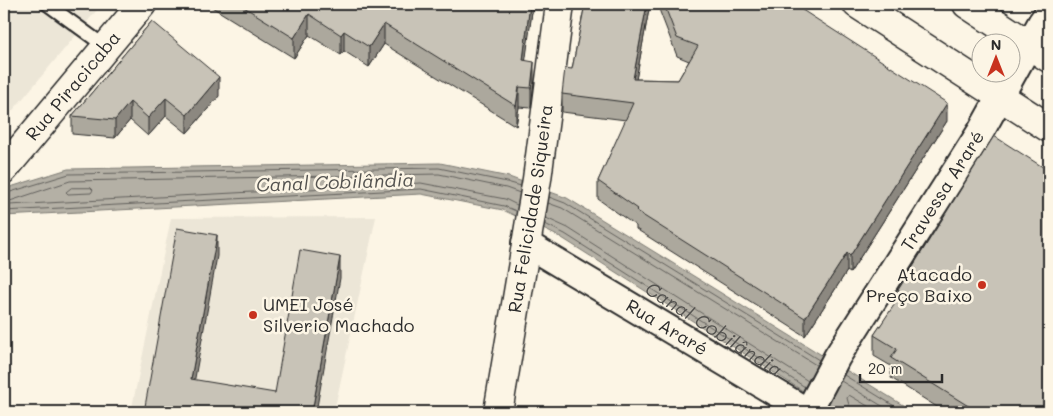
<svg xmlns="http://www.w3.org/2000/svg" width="1053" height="416" font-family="Mali,sans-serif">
	<rect width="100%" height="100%" fill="#fcf5e5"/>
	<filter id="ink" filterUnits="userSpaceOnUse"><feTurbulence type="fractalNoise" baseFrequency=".02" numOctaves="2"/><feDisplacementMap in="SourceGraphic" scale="10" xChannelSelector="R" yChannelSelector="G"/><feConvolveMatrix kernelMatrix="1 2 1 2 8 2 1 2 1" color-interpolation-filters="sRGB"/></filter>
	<g filter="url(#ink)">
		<g fill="#ece6d7">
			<path d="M 4,4 L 102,4 L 4,121 Z"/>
			<path d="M 376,217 L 334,412 L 131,412 L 171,218 Z"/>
		</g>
		<path fill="#b4b0a5" stroke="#7d7b74" d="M 440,163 L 509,177 L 567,198 L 914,412 L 836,412 L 562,238 L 503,210 L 421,194 L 4,216 L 4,189 L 68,169 Z"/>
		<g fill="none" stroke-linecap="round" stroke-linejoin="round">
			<g stroke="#62605c" stroke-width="1">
				<path d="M 91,188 L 93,190 L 91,193 L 68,194 L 66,192 L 71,188 Z"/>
				<path d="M 4,194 L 69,174 L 439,168 L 507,182 L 521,186"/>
				<path d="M 549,197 L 565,203 L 819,360"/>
				<path d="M 548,203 L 562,208 L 816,365"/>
				<path d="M 517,205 L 505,199 L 421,183 L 9,205 L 7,202 L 70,181 L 439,174 L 506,188 L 520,193"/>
				<path d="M 4,211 L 421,189 L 504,206 L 516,211"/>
				<path d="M 546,218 L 568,228 L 808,381"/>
				<path id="s1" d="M 545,224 L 565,234 L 805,387"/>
				<path d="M 844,375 L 904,412"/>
				<path d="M 841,381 L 892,412"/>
				<path d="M 851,412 L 847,398 L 849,395 L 878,412"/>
			</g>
			<g stroke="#2b2b2b" stroke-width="16">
				<path id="lane" d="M 47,4 L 106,47"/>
			</g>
			<g stroke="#2b2b2b" stroke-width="30">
				<g id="street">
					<path id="s2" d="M 525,243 L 808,412"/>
					<path id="s3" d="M 808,412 L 837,357 L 981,131 L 1041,23 L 1049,12"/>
				</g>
			</g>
			<g stroke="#2b2b2b" stroke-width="31">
				<g id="secondary">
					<path id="s4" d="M 4,169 L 142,4"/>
					<path id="s5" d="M 498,412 L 537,179 L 560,4"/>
				</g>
			</g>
			<g stroke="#2b2b2b" stroke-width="31">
				<g id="primary">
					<path d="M 857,4 L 1049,128"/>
					<path d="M 967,4 L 1049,58"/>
				</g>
			</g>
			<use href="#lane" stroke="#fcf5e5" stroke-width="12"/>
			<use href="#street" stroke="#fcf5e5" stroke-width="26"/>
			<use href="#secondary" stroke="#fcf5e5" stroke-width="28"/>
			<use href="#primary" stroke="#fcf5e5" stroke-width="28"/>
		</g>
		<g fill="#aca89d" stroke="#2b2b2b">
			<path d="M 207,4 L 533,4 L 525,61 L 534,82 L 531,108 L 519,107 L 516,126 L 384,44 L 369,67 L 344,51 L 341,55 L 309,35 L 294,58 Z"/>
			<path d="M 585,4 L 650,4 L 636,79 L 678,80 L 689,61 L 677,56 L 657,4 L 793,4 L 947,121 L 850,273 L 847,271 L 805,336 L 636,229 L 636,226 L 598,199 L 598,181 L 626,120 L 562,112 L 562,94 L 572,69 Z"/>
			<path d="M 152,21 L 219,96 L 187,133 L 166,116 L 148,136 L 130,120 L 115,138 L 72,134 L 72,116 Z"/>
			<path d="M 994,136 L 1049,412 L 945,412 L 891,378 L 891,366 L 874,356 L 874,335 L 898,300 L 898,290 Z"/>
		</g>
		<g fill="#8c8880" stroke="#2b2b2b">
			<path d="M 530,4 L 533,4 L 523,80 L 523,60 Z"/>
			<path d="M 647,4 L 650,4 L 633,96 L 633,79 Z"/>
			<path d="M 309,14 L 309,35 L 294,58 L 294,38 Z"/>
			<path d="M 384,24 L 384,44 L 369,67 L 369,47 Z"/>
			<path d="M 344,31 L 344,51 L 341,55 L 341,35 Z"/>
			<path d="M 534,62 L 534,82 L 531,108 L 531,88 Z"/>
			<path d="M 219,77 L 219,96 L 187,133 L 187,115 Z"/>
			<path d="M 519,87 L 519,107 L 516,126 L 516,106 Z"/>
			<path d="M 166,98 L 166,116 L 148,136 L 148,118 Z"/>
			<path d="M 130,102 L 130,120 L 115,138 L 115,120 Z"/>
			<path d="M 947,103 L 947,121 L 850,273 L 850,256 Z"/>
			<path d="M 217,235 L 217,256 L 191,400 L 191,379 Z"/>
			<path d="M 847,253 L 847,271 L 805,336 L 805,318 Z"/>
			<path d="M 340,257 L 340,278 L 316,412 L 312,412 Z"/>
		</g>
		<g fill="#c8c3b7" stroke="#2b2b2b">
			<path d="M 239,4 L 530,4 L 523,60 L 534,62 L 531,88 L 519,87 L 516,106 L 384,24 L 369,47 L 344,31 L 341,35 L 309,14 L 294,38 Z"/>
			<path d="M 585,4 L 647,4 L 633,79 L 678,80 L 698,46 L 677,38 L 664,4 L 793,4 L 947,103 L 850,256 L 847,253 L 805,318 L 636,211 L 638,209 L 598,181 L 633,103 L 562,94 L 565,68 L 572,69 Z"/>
			<path d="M 152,21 L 219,77 L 187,115 L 166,98 L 148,118 L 130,102 L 115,120 L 72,116 Z"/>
			<path d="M 994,136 L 1049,171 L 1049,412 L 978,412 L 891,358 L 897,349 L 874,335 L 902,293 L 898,290 Z"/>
			<path d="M 177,228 L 217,235 L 191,379 L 275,393 L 300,250 L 340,257 L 312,412 L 144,412 Z"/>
		</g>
	</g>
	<g fill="#c8321e" stroke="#fcf5e5" stroke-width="2">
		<circle cx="982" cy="285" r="5"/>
		<circle cx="253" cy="315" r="5"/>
	</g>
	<g text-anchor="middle" stroke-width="5" stroke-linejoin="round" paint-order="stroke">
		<g font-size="18" fill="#2b2b2b" stroke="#fcf5e5">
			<text dy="6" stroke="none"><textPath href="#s4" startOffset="108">Rua Piracicaba</textPath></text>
			<text dy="6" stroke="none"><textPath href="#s3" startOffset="259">Travessa Araré</textPath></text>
			<text dy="6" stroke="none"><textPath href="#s5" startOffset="206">Rua Felicidade Siqueira</textPath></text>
			<text dy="6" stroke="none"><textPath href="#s2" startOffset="165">Rua Araré</textPath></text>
		</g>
		<g font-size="18" fill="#2b2b2b" stroke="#fcf5e5" text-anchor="end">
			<text x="972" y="281">Atacado<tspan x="972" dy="21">Preço Baixo</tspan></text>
			<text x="263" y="311" text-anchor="start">UMEI José<tspan x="263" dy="21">Silverio Machado</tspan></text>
		</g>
		<g font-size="19" font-style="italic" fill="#545350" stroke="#fcf5e5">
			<text transform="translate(335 182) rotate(-2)" y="7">Canal Cobilândia</text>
			<text dy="7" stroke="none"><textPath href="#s1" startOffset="199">Canal Cobilândia</textPath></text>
		</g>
	</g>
	<rect width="1053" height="416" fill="none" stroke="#fcf5e5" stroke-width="20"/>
	<rect x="10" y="10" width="1033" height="396" fill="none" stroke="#2b2b2b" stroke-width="2" filter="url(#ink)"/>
	<g transform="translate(996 58)"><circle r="24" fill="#fcf5e5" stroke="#a8a49b"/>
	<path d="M0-4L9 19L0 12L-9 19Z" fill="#c8321e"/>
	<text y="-8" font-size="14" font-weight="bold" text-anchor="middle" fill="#2b2b2b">N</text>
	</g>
	<path d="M860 374v8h82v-8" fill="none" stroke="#2b2b2b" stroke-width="2.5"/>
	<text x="868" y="374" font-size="15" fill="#2b2b2b" stroke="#fcf5e5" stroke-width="4" paint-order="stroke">20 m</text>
</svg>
